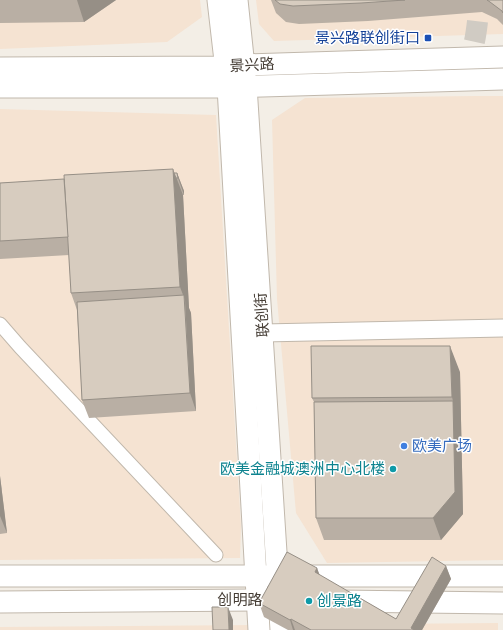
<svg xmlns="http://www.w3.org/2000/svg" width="503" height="630" font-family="'PT Sans Narrow','Noto Sans SC',sans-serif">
	<rect width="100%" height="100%" fill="#f3eee6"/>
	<g fill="#f5e3d2">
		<path d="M 0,0 L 200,0 L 202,17 L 167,42 L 0,49 Z"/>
		<path d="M 256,0 L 503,0 L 503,34 L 274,41 L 259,24 Z"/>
		<path d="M 476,96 L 503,96 L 503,560 L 327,563 L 296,513 L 277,299 L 272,120 L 305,98 Z"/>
		<path d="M 0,109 L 216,115 L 241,526 L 240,558 L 0,560 Z"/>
		<path d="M 498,623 L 498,630 L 0,630 L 0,627 Z"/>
	</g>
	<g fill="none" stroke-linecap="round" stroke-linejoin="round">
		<path stroke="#d0cbc3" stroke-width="21" stroke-dasharray="21 10" stroke-linecap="butt" d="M 432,82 C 471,70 474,53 478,17"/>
		<g stroke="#c1b8ac" stroke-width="15">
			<path id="pedestrian" d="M 0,324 L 20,347 L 216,555"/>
		</g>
		<g stroke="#c1b8ac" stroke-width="19">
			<path id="minor" d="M 263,333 L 503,328"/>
		</g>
		<g stroke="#c1b8ac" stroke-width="23">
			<g id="tertiary">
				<path d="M 218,0 L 228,87 L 259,630"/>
				<path d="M 237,0 L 246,86 L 281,630"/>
				<path d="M 0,68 L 226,67 L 244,65 L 503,57"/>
				<path d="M 0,87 L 228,87 L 503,79"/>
				<path d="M 0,576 L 503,576"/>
				<path d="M 337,601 L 503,603"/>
				<path d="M 0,602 L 271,600"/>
			</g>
		</g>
		<use href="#pedestrian" stroke="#fff" stroke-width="13"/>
		<use href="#minor" stroke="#fff" stroke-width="17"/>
		<use href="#tertiary" stroke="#fff" stroke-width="21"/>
	</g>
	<g fill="#b9afa4">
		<path d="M 0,0 L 116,0 L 84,22 L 0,23 Z"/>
		<path d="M 271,0 L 503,0 L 503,25 L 497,19 L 482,12 L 368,21 L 299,24 L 286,22 L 276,13 Z"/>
		<path d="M 177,173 L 184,191 L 184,195 L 183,195 L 189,308 L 191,313 L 196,411 L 89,418 L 82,400 L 77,310 L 71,293 L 69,255 L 0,259 L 0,183 Z"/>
		<path d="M 460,372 L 463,514 L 441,540 L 324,540 L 316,518 L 314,402 L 312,398 Z"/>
		<path d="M 0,476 L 7,533 L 0,534 Z"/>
		<path d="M 446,566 L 451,579 L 422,630 L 288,630 L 264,617 L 259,603 L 317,568 L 319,575 L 396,619 Z"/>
	</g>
	<g fill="#968f86">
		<path d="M 77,0 L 116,0 L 84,22 Z"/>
		<path d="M 173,169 L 183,195 L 189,308 L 191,313 L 196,411 L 190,393 L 185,300 L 180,287 Z"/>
		<path d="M 177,173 L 184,191 L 184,195 L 178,178 Z"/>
		<path d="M 450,346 L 460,372 L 463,514 L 441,540 L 433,518 L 453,401 L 452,397 Z"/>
		<path d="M 0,476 L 7,533 L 0,516 Z"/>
		<path d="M 446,566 L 451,579 L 422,630 L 411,630 L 411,628 Z"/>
		<path d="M 317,568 L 322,581 L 315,572 Z"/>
		<path d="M 228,607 L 233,620 L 233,630 L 229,630 Z"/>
		<path d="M 291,619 L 295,630 L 293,630 L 290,620 Z"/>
	</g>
	<g fill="#d7ccbf" stroke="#968f86">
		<path d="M 275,0 L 405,0 L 361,3 L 293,6 L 280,4 Z"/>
		<path d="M 487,0 L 503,0 L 503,13 L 502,11 L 490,2 Z"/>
		<path d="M 173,169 L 180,287 L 71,293 L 64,175 Z"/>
		<path d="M 174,173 L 177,173 L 178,178 L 176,178 Z"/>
		<path d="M 64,179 L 68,237 L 0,241 L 0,183 Z"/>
		<path d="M 184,295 L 190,393 L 82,400 L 77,302 Z"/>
		<path d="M 311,346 L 450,346 L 452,397 L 312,398 Z"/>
		<path d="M 453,401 L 455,492 L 433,518 L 316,518 L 314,402 Z"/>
		<path d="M 287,552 L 317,568 L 315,572 L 396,619 L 432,557 L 446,566 L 411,628 L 414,630 L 311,630 L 291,619 L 290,620 L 259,603 Z"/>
		<path d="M 212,607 L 228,607 L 229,630 L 213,630 Z"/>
	</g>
	<rect fill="#1a4fb4" stroke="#fff" stroke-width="1.5" x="424" y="34" width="8" height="8" rx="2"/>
	<circle fill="#3f7fe0" stroke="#fff" stroke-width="1.5" cx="404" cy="446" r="4"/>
	<g fill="#0f9aa8" stroke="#fff" stroke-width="1.5">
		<circle cx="393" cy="469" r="4"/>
		<circle cx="309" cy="601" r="4"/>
	</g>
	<g text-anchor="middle" stroke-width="3" stroke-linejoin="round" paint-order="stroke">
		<g font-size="15" fill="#164399" stroke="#fff" text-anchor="end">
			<text x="420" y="43">景兴路联创街口</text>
		</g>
		<g font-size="15" fill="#463e36" stroke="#fff">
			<text transform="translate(252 65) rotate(-3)" y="5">景兴路</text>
			<text transform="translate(262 315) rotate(-94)" y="5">联创街</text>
			<text x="240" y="605">创明路</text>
		</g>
		<g font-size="15" fill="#366cbe" stroke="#fff" text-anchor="start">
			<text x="412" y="451">欧美广场</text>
		</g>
		<g font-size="15" fill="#0d838f" stroke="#fff" text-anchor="end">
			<text x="385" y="474">欧美金融城澳洲中心北楼</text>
			<text x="317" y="606" text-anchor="start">创景路</text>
		</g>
	</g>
</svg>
